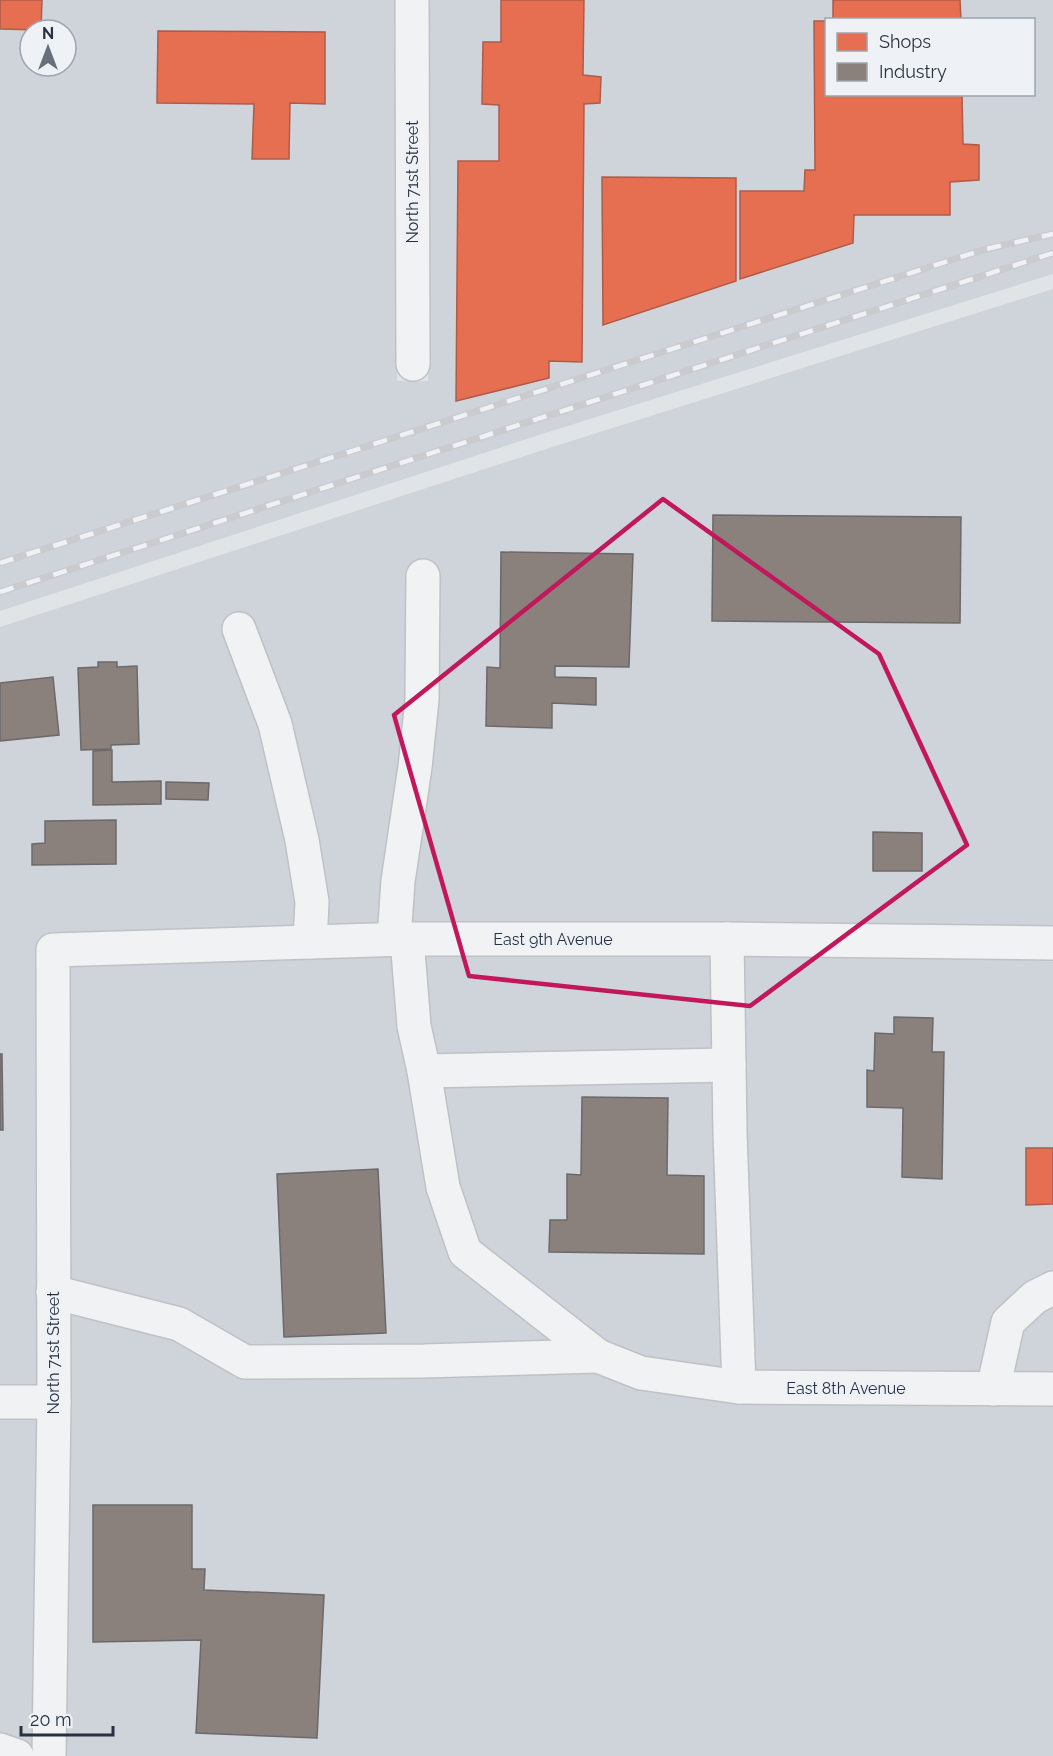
<svg xmlns="http://www.w3.org/2000/svg" width="1053" height="1756" font-family="Raleway,sans-serif">
	<rect width="100%" height="100%" fill="#e1e4e7"/>
	<g fill="#cfd3da" fill-rule="evenodd">
		<path d="M 0,0 L 396,0 L 397,381 L 428,381 L 427,0 L 1053,0 L 1053,274 L 542,434 L 0,611 ZM 826,20 L 1034,20 L 1034,94 L 826,94 ZM 30,30 L 66,30 L 66,66 L 30,66 Z"/>
		<path d="M 1053,289 L 1053,1756 L 0,1756 L 0,627 L 546,449 Z"/>
	</g>
	<g fill="#e76f51" stroke="#ad5c4c" stroke-width="1.5">
		<path d="M 0,0 L 42,0 L 41,30 L 0,29 Z"/>
		<path d="M 501,0 L 584,0 L 583,75 L 601,77 L 600,103 L 584,104 L 582,362 L 549,361 L 549,378 L 456,401 L 458,161 L 499,161 L 499,105 L 482,104 L 483,42 L 501,42 Z"/>
		<path d="M 833,0 L 960,0 L 961,20 L 833,20 Z"/>
		<path d="M 814,21 L 826,21 L 826,94 L 962,94 L 963,144 L 979,145 L 979,180 L 950,182 L 950,215 L 854,215 L 853,243 L 740,279 L 740,191 L 804,191 L 805,170 L 815,170 Z"/>
		<path d="M 158,31 L 325,32 L 325,104 L 290,103 L 289,159 L 252,159 L 254,104 L 157,103 Z"/>
		<path d="M 602,177 L 736,178 L 736,281 L 603,325 Z"/>
		<path d="M 1026,1148 L 1053,1148 L 1053,1204 L 1026,1205 Z"/>
	</g>
	<g fill="#8a817c" stroke="#6c696a" stroke-width="1.5">
		<path d="M 713,515 L 961,517 L 960,623 L 712,621 Z"/>
		<path d="M 501,552 L 633,554 L 629,667 L 555,666 L 555,677 L 596,678 L 596,705 L 552,703 L 552,728 L 486,726 L 487,667 L 500,668 Z"/>
		<path d="M 98,662 L 117,662 L 117,667 L 137,666 L 139,744 L 111,745 L 111,749 L 81,750 L 78,668 L 98,667 Z"/>
		<path d="M 53,677 L 59,735 L 0,741 L 0,683 Z"/>
		<path d="M 112,750 L 112,782 L 161,781 L 161,804 L 93,805 L 93,751 Z"/>
		<path d="M 166,782 L 209,783 L 208,800 L 166,799 Z"/>
		<path d="M 116,820 L 116,864 L 32,865 L 32,844 L 45,843 L 45,821 Z"/>
		<path d="M 873,832 L 922,833 L 922,871 L 873,871 Z"/>
		<path d="M 894,1017 L 933,1018 L 932,1052 L 944,1052 L 942,1179 L 902,1177 L 903,1108 L 867,1107 L 867,1070 L 874,1071 L 875,1033 L 894,1034 Z"/>
		<path d="M 0,1054 L 2,1054 L 3,1130 L 0,1130 Z"/>
		<path d="M 582,1097 L 668,1098 L 667,1175 L 704,1176 L 704,1254 L 549,1252 L 550,1220 L 567,1220 L 567,1174 L 581,1175 Z"/>
		<path d="M 378,1169 L 386,1333 L 284,1337 L 277,1174 Z"/>
		<path d="M 93,1505 L 192,1505 L 192,1569 L 205,1569 L 204,1590 L 324,1595 L 317,1738 L 196,1733 L 201,1640 L 93,1642 Z"/>
	</g>
	<g fill="none" stroke-linecap="round" stroke-linejoin="round">
		<g stroke="#bfc2c5" stroke-width="36">
			<g id="minor">
				<path d="M 412,0 L 413,364"/>
				<path d="M 239,629 L 275,724 L 302,840 L 312,902 L 310,942"/>
				<path d="M 394,939 L 398,881 L 415,767 L 422,700 L 423,576"/>
				<path d="M 407,939 L 414,1026 L 424,1071 L 729,1065"/>
				<path d="M 727,939 L 730,1133 L 739,1387"/>
				<path d="M 424,1071 L 443,1187 L 465,1252 L 598,1356 L 641,1373 L 739,1387 L 1053,1389"/>
				<path d="M 53,1292 L 179,1324 L 245,1362 L 424,1361 L 598,1356"/>
				<path d="M 993,1389 L 1008,1322 L 1035,1297 L 1053,1288"/>
				<path d="M 0,1402 L 54,1402"/>
				<path d="M 0,1750 L 17,1756"/>
				<path d="M 49,1756 L 54,1402 L 53,950 L 407,939 L 727,939 L 1053,943"/>
			</g>
		</g>
		<use href="#minor" stroke="#f1f2f3" stroke-width="33"/>
		<g stroke="#cacbce" stroke-width="7">
			<g id="rail">
				<path d="M 0,563 L 923,269 L 986,249 L 1053,234"/>
				<path d="M 0,592 L 1053,253"/>
			</g>
		</g>
		<use href="#rail" stroke="#eef2f6" stroke-width="4.5" stroke-dasharray="14" stroke-linecap="butt"/>
	</g>
	<path fill="none" stroke="#c2185b" stroke-width="4.5" stroke-linejoin="round" d="M 663,499 L 879,654 L 967,845 L 750,1006 L 469,976 L 394,715 Z"/>
	<g text-anchor="middle" stroke-width="6" stroke-linejoin="round" paint-order="stroke">
		<g font-size="16" fill="#273141" stroke="#eef2f6">
			<text transform="translate(412 182) rotate(-90)" y="6">North 71st Street</text>
			<text x="553" y="945">East 9th Avenue</text>
			<text transform="translate(53 1353) rotate(-90)" y="6">North 71st Street</text>
			<text x="846" y="1394">East 8th Avenue</text>
		</g>
	</g>
	<rect x="825" y="18" width="210" height="78" fill="#eef2f6" stroke="#9ea5ae" stroke-width="1.5"/>
	<rect x="837" y="33" width="30" height="18" fill="#e76f51" stroke="#9ea5ae" stroke-width="1.5"/>
	<text x="879" y="48" font-size="18" fill="#273141">Shops</text>
	<rect x="837" y="63" width="30" height="18" fill="#8a817c" stroke="#9ea5ae" stroke-width="1.5"/>
	<text x="879" y="78" font-size="18" fill="#273141">Industry</text>
	<g transform="translate(48 48)"><circle r="28" fill="#eef2f6" stroke="#9ea5ae" stroke-width="1.5"/>
	<path d="M0-4.5L10 22L0 15L-10 22Z" fill="#68707b"/>
	<text y="-9" font-size="16" font-weight="bold" text-anchor="middle" fill="#273141">N</text>
	</g>
	<path d="M21 1726v9h92v-9" fill="none" stroke="#273141" stroke-width="3"/>
	<text x="30" y="1726" font-size="18" fill="#273141" stroke="#eef2f6" stroke-width="4.5" paint-order="stroke">20 m</text>
</svg>
